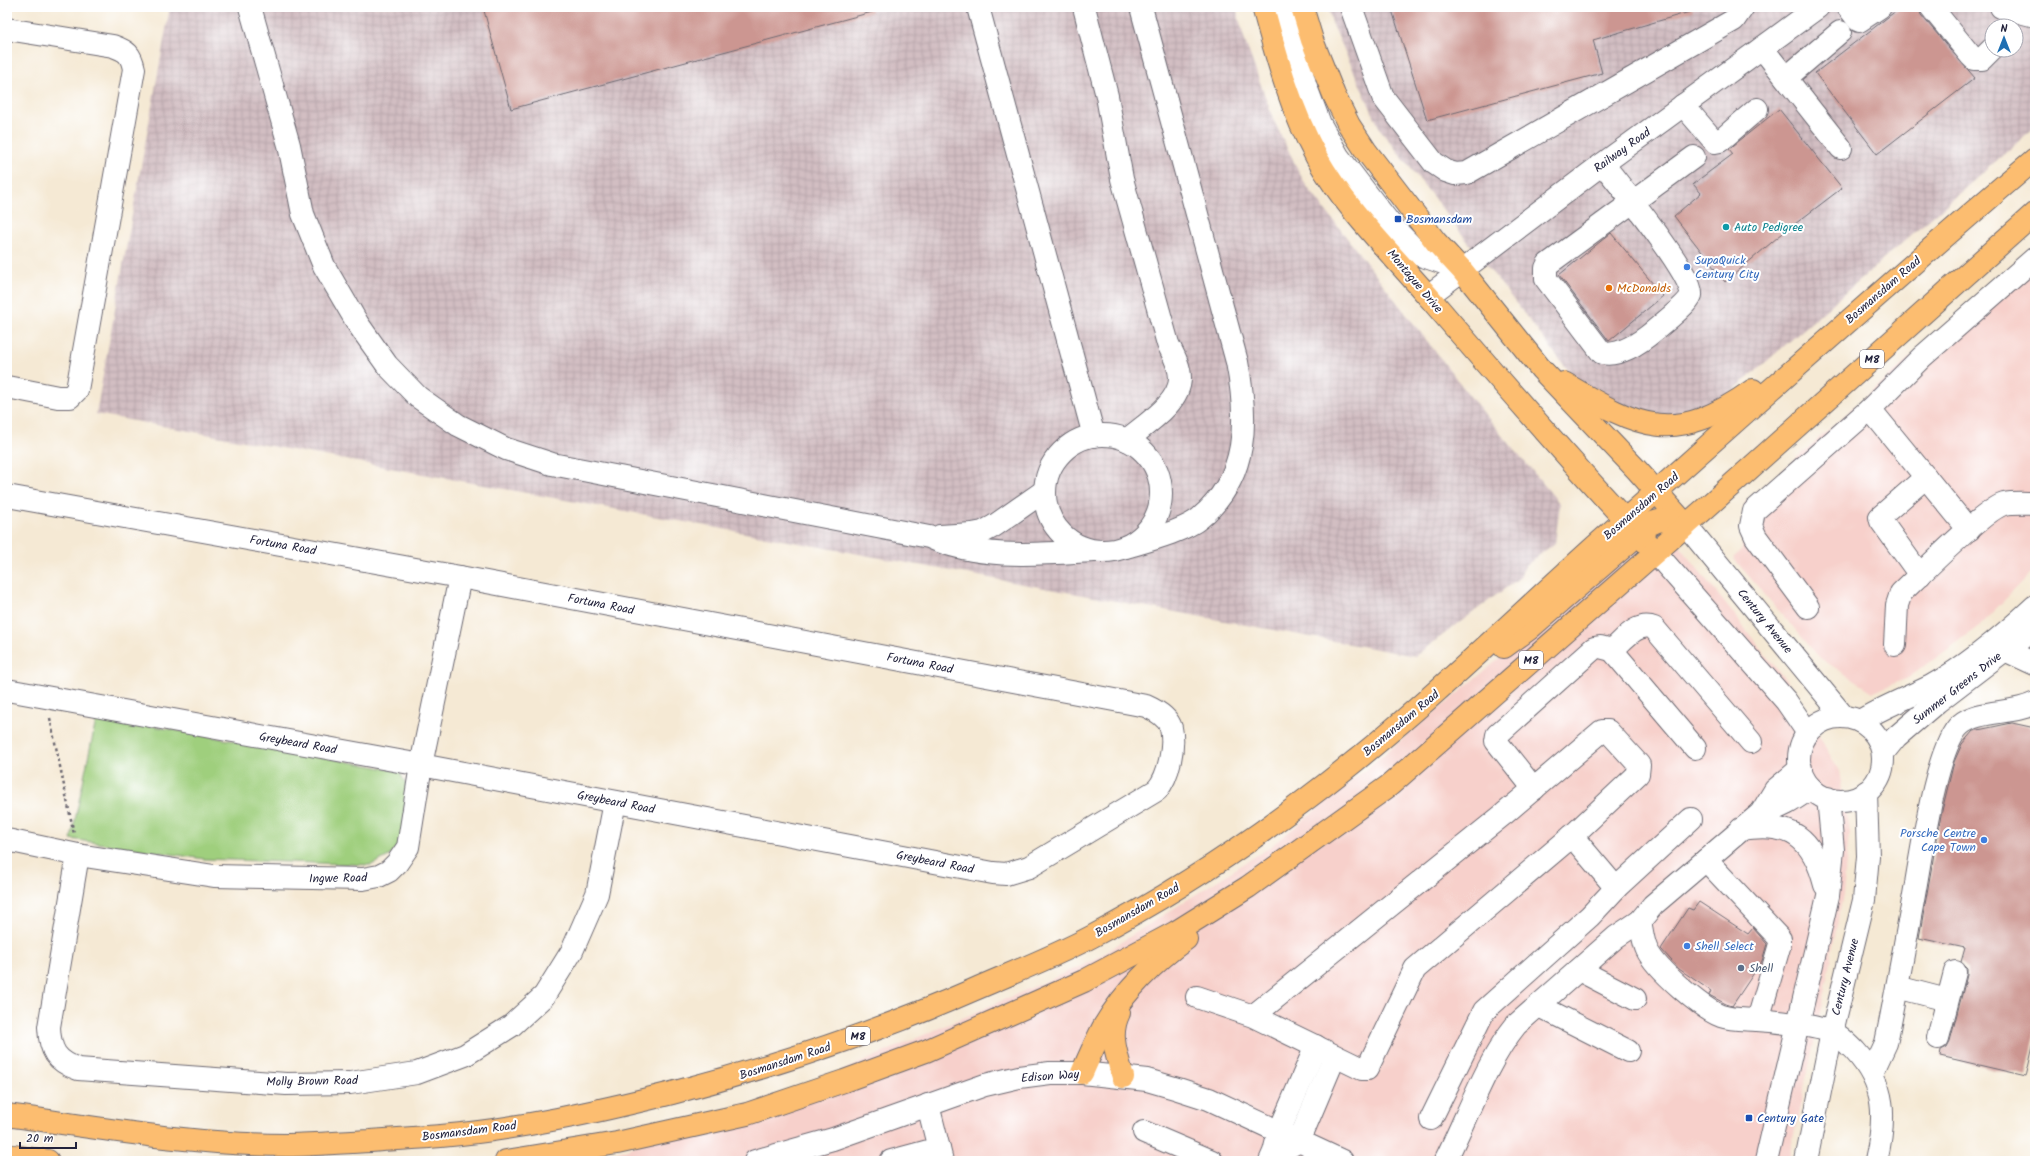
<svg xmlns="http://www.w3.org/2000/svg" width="2042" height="1168" font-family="Kalam,sans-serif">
	<defs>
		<pattern id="industrial-grid" width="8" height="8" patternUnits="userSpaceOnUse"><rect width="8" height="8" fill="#d2bec2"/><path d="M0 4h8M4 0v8" fill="none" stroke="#b4a3a8"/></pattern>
	</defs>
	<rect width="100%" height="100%" fill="#fff"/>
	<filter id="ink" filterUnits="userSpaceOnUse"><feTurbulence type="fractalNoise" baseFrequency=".025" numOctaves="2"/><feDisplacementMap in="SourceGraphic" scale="8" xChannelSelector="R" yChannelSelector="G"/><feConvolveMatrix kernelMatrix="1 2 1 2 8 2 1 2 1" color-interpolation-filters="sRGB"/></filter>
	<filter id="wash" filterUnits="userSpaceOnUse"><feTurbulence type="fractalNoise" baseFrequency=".012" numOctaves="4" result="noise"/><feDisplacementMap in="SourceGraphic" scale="16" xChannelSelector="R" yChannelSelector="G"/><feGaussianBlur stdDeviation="0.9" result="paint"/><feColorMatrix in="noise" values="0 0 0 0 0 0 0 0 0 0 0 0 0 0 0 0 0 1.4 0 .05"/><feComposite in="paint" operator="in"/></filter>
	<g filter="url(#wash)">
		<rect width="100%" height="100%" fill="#f5e9d4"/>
		<g fill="#f7d0cb">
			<path d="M 2035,249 L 2035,569 L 1976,629 L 1908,678 L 1873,692 L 1820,658 L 1733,558 L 1742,550 L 1745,503 Z"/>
			<path d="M 1660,521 L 1791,687 L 1839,771 L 1849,833 L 1843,895 L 1815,1038 L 1788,1161 L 545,1161 L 616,1153 L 835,1074 L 1090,962 L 1270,847 L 1369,767 L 1551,616 Z"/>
		</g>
		<g fill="url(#industrial-grid)" fill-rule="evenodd">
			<path d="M 170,7 L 1236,7 L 1245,41 L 1274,121 L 1305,184 L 1473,400 L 1560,504 L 1555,543 L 1525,566 L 1519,578 L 1415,656 L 96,414 Z"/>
			<path d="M 1328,7 L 2035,7 L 2035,127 L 1735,389 L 1692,414 L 1669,417 L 1630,410 L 1575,379 L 1380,129 L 1332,23 ZM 1992,26 L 2016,26 L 2016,50 L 1992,50 Z"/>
		</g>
		<path fill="#9fcf7d" stroke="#60785c" d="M 97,716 L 399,771 L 409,790 L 402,841 L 389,856 L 371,865 L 204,859 L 71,839 Z"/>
		<g id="blocks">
			<g fill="#cc9691">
				<path d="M 483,7 L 871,7 L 872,12 L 511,109 Z"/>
				<path d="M 1391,7 L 1692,7 L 1693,11 L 1593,40 L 1602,73 L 1427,120 Z"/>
				<path d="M 1901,7 L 1919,7 L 1921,15 L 1975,78 L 1877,154 L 1815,73 Z"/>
				<path d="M 1779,109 L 1842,188 L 1778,237 L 1725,282 L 1674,216 L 1701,193 L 1693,184 L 1733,154 L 1729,149 Z"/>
				<path d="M 1611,233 L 1663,296 L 1609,341 L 1559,275 Z"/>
				<path d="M 2012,723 L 2035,728 L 2035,1036 L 2026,1076 L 1940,1056 L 1941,1050 L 1947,1047 L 1950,1041 L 1967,975 L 1967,968 L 1961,962 L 1965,948 L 1919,938 L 1941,815 L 1954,762 L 1962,744 L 1973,731 Z"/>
				<path d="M 1699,902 L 1748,934 L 1753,928 L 1767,944 L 1762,961 L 1732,1006 L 1726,1004 L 1709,995 L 1711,991 L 1679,969 L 1661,949 L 1688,908 L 1693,910 Z"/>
			</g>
		</g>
	</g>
	<g filter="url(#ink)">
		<use href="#blocks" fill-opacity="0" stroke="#6c6871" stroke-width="1"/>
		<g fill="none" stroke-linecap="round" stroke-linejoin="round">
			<g stroke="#6c6871" stroke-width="24">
				<g id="minor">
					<path d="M 250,7 L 289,145 L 303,214 L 324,266 L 358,324 L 387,365 L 418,397 L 458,425 L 506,449 L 552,464 L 929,537 C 980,560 1039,554 1094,551"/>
					<path d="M 978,7 L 1094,436"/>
					<path d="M 1084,7 L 1107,96 L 1122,179 L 1168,344 C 1173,354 1180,366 1180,378 C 1180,404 1144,425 1127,440"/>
					<path d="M 1283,7 L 1306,87 L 1320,124 L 1338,156 L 1391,225 L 1420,255 L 1461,269"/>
					<path d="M 1351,7 L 1383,97 L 1434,163 L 1446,171 L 1455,174 L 1467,173 L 1734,20 L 1743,7"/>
					<path d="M 1848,7 L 1859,21 L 1880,7"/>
					<path d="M 1931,7 L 1971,56 L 1974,59 L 1982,59 L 1992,49"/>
					<path d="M 2001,7 L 2035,16"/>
					<path d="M 7,29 L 113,46 C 127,51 131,54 134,69 L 77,390 L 70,397 L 58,397 L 7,387"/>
					<path d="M 1762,48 L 1841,148"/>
					<path d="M 1786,78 L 1840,32"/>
					<path d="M 1683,105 L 1715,142 L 1720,141 L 1757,109"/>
					<path d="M 1603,164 C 1617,182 1695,277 1691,295 C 1689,303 1661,325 1654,331 C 1641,342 1619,357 1602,353 L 1546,279 L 1546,268 L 1548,264 L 1694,157"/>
					<path d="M 1428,296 L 1593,171 L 1818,7"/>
					<path d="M 1870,409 L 1969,530"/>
					<circle cx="1103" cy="493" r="58"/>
					<path d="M 7,496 L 460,577 L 1146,706 C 1155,710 1168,717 1171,728 C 1175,746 1169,776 1157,790 L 1029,867 L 1006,874 L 993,873 L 421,765 L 7,690"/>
					<path d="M 1686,525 L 1844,717"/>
					<path d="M 940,536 L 972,534 L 983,532 L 994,526 L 1044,491"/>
					<path d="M 1126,547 C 1146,541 1185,531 1200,518 C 1249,477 1248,419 1237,362 L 1141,7"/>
					<path d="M 1655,552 L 1786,701 L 1808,733"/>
					<path d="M 1920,575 L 1881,521 L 1880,517 L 1926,477"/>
					<path d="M 1808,607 L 1756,537 L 1751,526 L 1754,511 L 1870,409 L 1922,357 L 2035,258"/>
					<path d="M 1895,645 L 1897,605 L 1901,593 C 1919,576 1985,509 2004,504 C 2014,502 2025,503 2035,503"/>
					<path d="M 1994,645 L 2035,664"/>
					<path d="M 1612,650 L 1695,748"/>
					<circle cx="1841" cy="759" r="42"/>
					<path d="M 1860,721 C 1883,707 1907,698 1931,686 C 1967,666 2005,634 2035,606"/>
					<path d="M 1883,753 L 1896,737 L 1937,702 L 2035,627"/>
					<path d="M 1534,789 L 1496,741 L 1497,735 L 1594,648 L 1600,647 L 1612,650 C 1624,640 1637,621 1654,628 L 1751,742"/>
					<path d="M 1761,813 C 1781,809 1795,799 1811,788"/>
					<path d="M 1741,829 C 1792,821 1813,838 1825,885"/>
					<path d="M 1572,836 L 1616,888 L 1691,819"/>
					<path d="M 7,840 L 78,855 L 214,876 L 363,879 L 379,876 L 389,871 L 397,863 L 408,847 L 421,765 L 460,577"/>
					<path d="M 78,855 L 49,1027 C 50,1051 56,1061 78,1069 L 286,1084 L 350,1083 L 417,1073 L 465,1055 L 511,1026 L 544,996 L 572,951 L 597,894 L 615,802"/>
					<path d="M 1706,860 L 1780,939 L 1780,944 L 1758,1020"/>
					<path d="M 1640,921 C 1642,930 1643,942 1647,950 C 1656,969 1702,1009 1721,1016 C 1733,1020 1745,1019 1757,1020 C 1774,1021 1817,1026 1832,1032 C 1841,1036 1848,1044 1855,1051 C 1887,1086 1886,1118 1876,1161"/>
					<path d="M 1579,970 L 1635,999"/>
					<path d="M 1897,987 L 1947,1000"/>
					<path d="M 1197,997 L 1253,1016 L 1362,1069 L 1367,1069 L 1415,969 L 1572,836 L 1638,774 L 1639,765 L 1608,731 L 1602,731 L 1504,814 L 1253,1016"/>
					<path d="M 1539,1006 L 1628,1051"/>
					<path d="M 1938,1038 L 1955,972"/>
					<path d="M 1872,1073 L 1886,1043 C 1895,999 1903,955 1911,911 C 1919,873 1934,748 1960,725 C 1978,709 2013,715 2035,703"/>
					<path d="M 928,1105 L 942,1161"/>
					<path d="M 1431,1119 L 1484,1011 L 1590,916 L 1616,888"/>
					<path d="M 1144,1132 L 1212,1161"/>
					<path d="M 1287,1148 L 1299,1141 L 1335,1056"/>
					<path d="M 755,1161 L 833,1139 L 985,1085 L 1019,1077 L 1050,1073 L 1082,1073 L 1147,1080 L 1178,1089 L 1209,1099 L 1342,1161"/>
					<path d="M 891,1161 L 939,1148"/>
					<path d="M 1270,1161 L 1274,1152 L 1279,1132 L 1316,1046"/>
					<path d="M 1445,1161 C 1467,1118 1486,1062 1516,1025 L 1616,937 L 1640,921 L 1653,905 L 1761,813 L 1775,790 L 1801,768"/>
					<path d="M 1766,1161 L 1828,896 L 1833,850 L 1828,798"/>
					<path d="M 1806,1161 L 1832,1032 L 1864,900 L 1868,856 L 1866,792"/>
				</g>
			</g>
			<g stroke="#6c6871" stroke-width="24">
				<g id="major">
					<path d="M 1263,7 C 1277,59 1291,110 1317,158 C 1345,208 1391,253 1428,296 C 1502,383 1577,469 1655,552"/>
					<path d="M 1302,7 L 1312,40 L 1334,95 L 1349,125 L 1366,151 L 1436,242 L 1461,269 L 1541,369 L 1637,470 L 1686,525"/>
					<path d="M 1564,383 C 1640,429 1675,446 1753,390"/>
					<path d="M 1504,647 L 1529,629 L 1649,525 C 1662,517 1673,520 1686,525"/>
					<path d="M 1119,1013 C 1108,1035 1117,1055 1123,1077"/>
					<path d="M 1082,1073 C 1089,1057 1096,1041 1104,1026 C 1124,992 1155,961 1186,939"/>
					<path d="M 7,1115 C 101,1128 193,1145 288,1145 C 315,1145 343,1142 370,1141 C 394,1139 417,1138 441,1136 C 519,1129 596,1112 672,1093 C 775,1066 875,1033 973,990 C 1012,973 1053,957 1091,937 C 1167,897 1241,849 1309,797 C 1413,719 1505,627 1601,541 C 1745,413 1888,284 2035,159"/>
					<path d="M 7,1155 L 48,1161"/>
					<path d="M 506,1161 L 617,1143 L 747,1114 L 844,1081 L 926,1051 L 1012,1013 L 1084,981 L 1176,932 L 1248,887 L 1390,785 L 1708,506 L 2035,213"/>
				</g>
			</g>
			<path stroke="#6c6871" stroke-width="2.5" stroke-dasharray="3 3" stroke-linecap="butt" d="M 50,718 L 74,834"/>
			<use href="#minor" stroke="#fff" stroke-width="22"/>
			<use href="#major" stroke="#fcbd6f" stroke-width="22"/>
		</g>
	</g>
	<g fill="#1a4fb4" stroke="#fff" stroke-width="1.5">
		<rect x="1394" y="215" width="8" height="8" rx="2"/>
		<rect x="1745" y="1114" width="8" height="8" rx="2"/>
	</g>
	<circle fill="#0f9aa8" stroke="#fff" stroke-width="1.5" cx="1726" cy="227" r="4"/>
	<g fill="#3f7fe0" stroke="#fff" stroke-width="1.5">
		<circle cx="1687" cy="267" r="4"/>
		<circle cx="1984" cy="840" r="4"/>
		<circle cx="1687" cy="946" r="4"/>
	</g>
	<circle fill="#e8710a" stroke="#fff" stroke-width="1.5" cx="1609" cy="288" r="4"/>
	<circle fill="#5c6f8a" stroke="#fff" stroke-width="1.5" cx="1741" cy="968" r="4"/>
	<g text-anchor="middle" stroke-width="4" stroke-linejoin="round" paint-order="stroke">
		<g fill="#fff" stroke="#646476" stroke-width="1">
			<rect x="1860" y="350" width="24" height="18" rx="3"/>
			<rect x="1519" y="651" width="24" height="18" rx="3"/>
			<rect x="846" y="1027" width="24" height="18" rx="3"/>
		</g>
		<g font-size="11" font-weight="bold" fill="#22223b">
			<text x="1872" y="363">M8</text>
			<text x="1531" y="664">M8</text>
			<text x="858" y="1040">M8</text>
		</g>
		<g font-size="12" fill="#22223b" stroke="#fff">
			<text transform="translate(1622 150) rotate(-36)" y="4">Railway Road</text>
			<text transform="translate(1415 281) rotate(50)" y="4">Montague Drive</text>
			<text transform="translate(1883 290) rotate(-41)" y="4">Bosmansdam Road</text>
			<text transform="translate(1641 506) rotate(-41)" y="4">Bosmansdam Road</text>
			<text transform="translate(283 545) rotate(10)" y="4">Fortuna Road</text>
			<text transform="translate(601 604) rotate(11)" y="4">Fortuna Road</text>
			<text transform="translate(1765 621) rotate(51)" y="4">Century Avenue</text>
			<text transform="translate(920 663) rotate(11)" y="4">Fortuna Road</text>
			<text transform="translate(1957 688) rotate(-38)" y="4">Summer Greens Drive</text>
			<text transform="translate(1401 723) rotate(-40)" y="4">Bosmansdam Road</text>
			<text transform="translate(298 743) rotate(10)" y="4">Greybeard Road</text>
			<text transform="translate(616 802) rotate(11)" y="4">Greybeard Road</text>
			<text transform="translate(935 862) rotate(11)" y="4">Greybeard Road</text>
			<text transform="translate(338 878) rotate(-1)" y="4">Ingwe Road</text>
			<text transform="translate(1137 910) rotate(-30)" y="4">Bosmansdam Road</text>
			<text transform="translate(1845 977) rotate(-76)" y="4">Century Avenue</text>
			<text transform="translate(785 1061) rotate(-18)" y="4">Bosmansdam Road</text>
			<text transform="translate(1050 1076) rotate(-4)" y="4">Edison Way</text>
			<text transform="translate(312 1081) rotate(-1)" y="4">Molly Brown Road</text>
			<text transform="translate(469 1131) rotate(-7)" y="4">Bosmansdam Road</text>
		</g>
		<g font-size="12" fill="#164399" stroke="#fff" text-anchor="start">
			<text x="1406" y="223">Bosmansdam</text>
			<text x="1757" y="1122">Century Gate</text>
		</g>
		<g font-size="12" fill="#0d838f" stroke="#fff" text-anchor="start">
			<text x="1734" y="231">Auto Pedigree</text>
		</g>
		<g font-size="12" fill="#366cbe" stroke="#fff" text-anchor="start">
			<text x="1695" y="264">SupaQuick<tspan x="1695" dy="14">Century City</tspan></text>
			<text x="1976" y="837" text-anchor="end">Porsche Centre<tspan x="1976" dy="14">Cape Town</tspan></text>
			<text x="1695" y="950">Shell Select</text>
		</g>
		<g font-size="12" fill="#c56008" stroke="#fff" text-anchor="start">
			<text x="1617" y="292">McDonalds</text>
		</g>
		<g font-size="12" fill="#4e5e75" stroke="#fff" text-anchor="start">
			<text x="1749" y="972">Shell</text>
		</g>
	</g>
	<rect width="2042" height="1168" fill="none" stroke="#fff" stroke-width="24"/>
	<g transform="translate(2004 38)"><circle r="19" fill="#ffffff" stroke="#a7a7b1"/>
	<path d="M0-3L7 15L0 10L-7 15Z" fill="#1f6fb2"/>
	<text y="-6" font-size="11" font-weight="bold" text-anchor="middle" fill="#22223b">N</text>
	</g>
	<path d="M20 1142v6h56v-6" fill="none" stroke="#22223b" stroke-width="2"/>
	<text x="26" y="1142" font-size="12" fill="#22223b" stroke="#ffffff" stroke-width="3" paint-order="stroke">20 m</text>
</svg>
